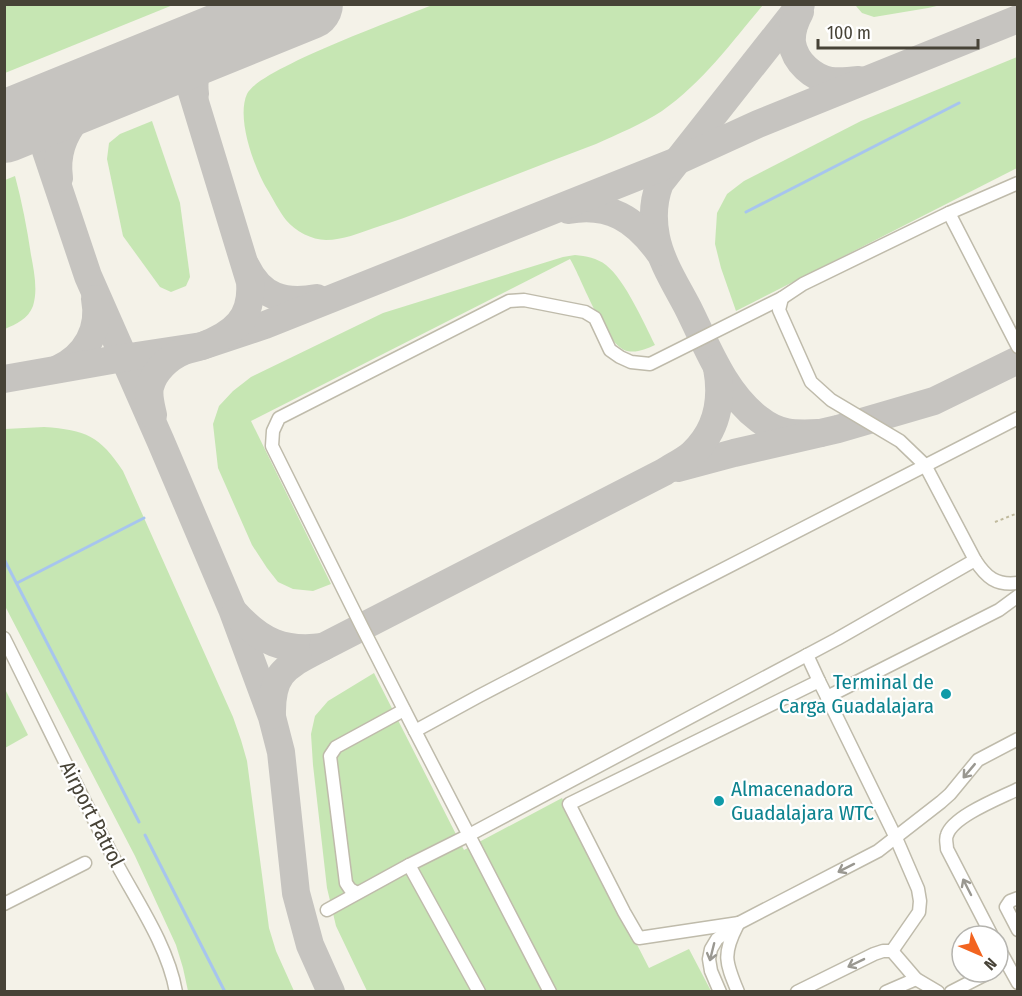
<svg xmlns="http://www.w3.org/2000/svg" width="1022" height="996" font-family="'Fira Sans Condensed',sans-serif">
	<rect width="100%" height="100%" fill="#f4f2e8"/>
	<g fill="#c6e6b3">
		<path d="M 5,4 L 173,4 L 173,5 L 5,73 Z"/>
		<path d="M 435,4 L 763,4 L 763,5 C 732,42 702,83 662,111 C 642,124 618,134 596,144 C 540,165 485,187 430,208 C 412,215 393,222 374,228 C 359,233 343,240 326,240 C 312,240 295,231 286,220 C 279,211 273,199 267,189 C 254,167 236,118 247,94 C 258,69 403,17 435,4 Z"/>
		<path d="M 856,5 L 856,4 L 941,5 L 928,8 L 874,17 L 862,13 L 856,6 Z"/>
		<path d="M 1017,57 L 1017,168 L 736,311 L 721,268 L 715,244 L 717,213 L 727,194 L 744,181 L 861,121 Z"/>
		<path d="M 152,121 L 180,203 L 190,277 L 186,286 L 171,292 L 160,287 L 123,236 L 107,159 L 109,143 L 120,134 Z"/>
		<path d="M 15,176 C 22,202 27,228 31,255 C 34,271 38,290 33,306 C 28,319 16,324 5,329 L 5,180 Z"/>
		<path d="M 575,255 C 586,256 597,258 606,265 C 625,280 644,323 655,345 C 646,349 637,353 627,351 C 605,345 582,279 570,259 L 251,421 L 331,584 L 313,591 L 293,589 L 278,582 L 267,568 L 252,545 L 218,468 L 213,424 L 219,406 L 233,391 L 251,377 L 383,313 L 563,257 Z"/>
		<path d="M 44,427 C 86,430 100,436 123,471 L 233,717 L 241,740 L 247,761 L 269,928 L 276,951 L 294,991 L 188,991 L 183,968 L 176,945 L 135,856 L 5,606 L 5,429 Z"/>
		<path d="M 374,673 L 464,850 L 562,798 L 649,968 L 689,949 L 711,991 L 367,991 L 336,926 L 327,888 L 313,765 L 311,734 L 315,716 L 328,701 Z"/>
		<path d="M 5,689 L 28,735 L 5,748 L 4,748 Z"/>
	</g>
	<g fill="none" stroke-linecap="round" stroke-linejoin="round">
		<g stroke="#a7c5ee" stroke-width="3">
			<path d="M 746,212 L 959,103"/>
			<path d="M 4,559 L 139,822"/>
			<path d="M 17,583 L 144,518"/>
			<path d="M 145,835 L 225,992"/>
		</g>
		<g stroke="#c6c4c0" stroke-width="28">
			<path d="M 801,4 L 660,183 C 653,201 652,217 656,237 C 661,262 676,285 688,308 C 707,346 724,393 759,419 C 779,435 795,434 820,433"/>
			<path d="M 800,12 C 795,21 791,32 792,43 C 795,62 813,78 831,81 C 840,82 850,81 859,80"/>
			<path d="M 195,94 C 190,54 218,45 248,29"/>
			<path d="M 34,115 L 88,276 L 161,442 L 232,609 L 272,717 L 281,752 L 296,893 L 310,945 L 331,992"/>
			<path d="M 59,178 C 52,128 92,101 128,77"/>
			<path d="M 568,210 C 609,202 636,220 659,252"/>
			<path d="M 246,266 C 261,297 284,304 317,298"/>
			<path d="M 58,369 C 86,356 101,329 95,299"/>
			<path d="M 4,379 L 123,358 L 202,346 L 265,325 L 677,161 L 758,124 L 1018,19"/>
			<path d="M 153,415 C 151,406 148,396 150,387 C 154,371 169,357 184,351 C 190,349 196,348 202,346 C 234,334 253,318 250,282 L 181,56"/>
			<path d="M 678,468 L 734,453 L 838,429 L 934,401 L 1018,360"/>
			<path d="M 235,613 C 261,642 284,652 323,647 C 288,666 271,670 272,715"/>
			<path d="M 323,647 L 664,472 C 673,466 684,461 692,454 C 717,431 723,400 717,368"/>
		</g>
		<path stroke="#c6c4c0" stroke-width="72" d="M 4,127 L 307,4"/>
		<g stroke="#bfbbab" stroke-width="15">
			<g id="minor">
				<path d="M 1018,183 L 949,213 L 1018,347"/>
				<path d="M 949,213 L 803,284 L 782,298 L 650,364 L 631,362 L 620,357 L 610,350 L 595,318 L 585,312 L 524,300 L 509,301 L 279,418 L 273,431 L 272,446 L 362,627 L 415,731 L 479,696 L 673,595 L 1018,418"/>
				<path d="M 782,298 L 779,310 L 811,382 L 831,400 L 900,441 L 925,465 L 975,560"/>
				<path d="M 4,638 C 39,708 72,778 108,847 C 130,892 167,941 176,992"/>
				<path d="M 807,655 L 819,681"/>
				<path d="M 415,731 L 550,992"/>
				<path d="M 409,865 L 479,992"/>
				<path d="M 357,893 L 350,889 L 346,883 L 330,756 L 336,747 L 404,710"/>
				<path d="M 1018,898 L 1010,901 L 1006,907 L 1018,930"/>
				<path d="M 4,904 L 85,863"/>
				<path d="M 327,910 L 409,865 L 469,835 L 837,639 L 975,560 C 986,577 996,586 1018,583"/>
				<path d="M 739,923 L 639,938 L 624,912 L 569,804 L 819,681 L 827,697"/>
				<path d="M 737,926 C 722,955 726,963 738,992"/>
				<path d="M 992,936 L 947,849 C 947,844 945,839 947,835 C 953,816 1000,798 1018,789"/>
				<path d="M 998,947 L 1018,983"/>
				<path d="M 892,951 L 919,912 L 920,901 L 918,889 L 896,838 L 827,697 L 999,610 L 1018,596"/>
				<path d="M 720,992 L 711,971 L 709,959 L 711,949 L 717,939 L 739,923 L 878,851 L 941,802 L 950,794 L 978,760 L 1018,739"/>
				<path d="M 797,992 L 874,954 L 883,951 L 892,951 L 916,979 L 938,992"/>
				<path d="M 886,992 L 916,979"/>
				<path d="M 951,992 L 990,972"/>
			</g>
		</g>
		<path stroke="#c0ba9d" stroke-width="2" stroke-dasharray="3 3" stroke-linecap="butt" d="M 995,522 L 1018,513"/>
		<use href="#minor" stroke="#fff" stroke-width="12"/>
	</g>
	<defs><path id="oneway-shaft" d="M-6 0H5M1.5-3L5.5 0L1.5 3" fill="none" stroke-width="1.6" stroke-linecap="round" stroke-linejoin="round" transform="scale(1.5)"/></defs>
	<g stroke="#9a9891">
		<use href="#oneway-shaft" transform="translate(969 771) rotate(130)"/>
		<use href="#oneway-shaft" transform="translate(846 868) rotate(153)"/>
		<use href="#oneway-shaft" transform="translate(967 887) rotate(-117)"/>
		<use href="#oneway-shaft" transform="translate(712 952) rotate(104)"/>
		<use href="#oneway-shaft" transform="translate(856 963) rotate(154)"/>
	</g>
	<g fill="#0f9aa8" stroke="#fff" stroke-width="2">
		<circle cx="946" cy="694" r="6"/>
		<circle cx="719" cy="801" r="6"/>
	</g>
	<g text-anchor="middle" stroke-width="4.5" stroke-linejoin="round" paint-order="stroke">
		<g font-size="21" fill="#0d838f" stroke="#fff" text-anchor="end">
			<text x="934" y="689">Terminal de<tspan x="934" dy="24">Carga Guadalajara</tspan></text>
			<text x="731" y="796" text-anchor="start">Almacenadora<tspan x="731" dy="24">Guadalajara WTC</tspan></text>
		</g>
		<g font-size="21" fill="#474337" stroke="#fff">
			<text transform="translate(92 814) rotate(63)" y="7">Airport Patrol</text>
		</g>
	</g>
	<rect width="1022" height="996" fill="none" stroke="#474337" stroke-width="12"/>
	<g transform="translate(980 954) rotate(134)"><circle r="28" fill="#ffffff" stroke="#b5b4af" stroke-width="1.5"/>
	<path d="M0-4.5L10 22L0 15L-10 22Z" fill="#f26420"/>
	<text y="-9" font-size="16" font-weight="bold" text-anchor="middle" fill="#474337">N</text>
	</g>
	<path d="M818 39v9h160v-9" fill="none" stroke="#474337" stroke-width="3"/>
	<text x="827" y="39" font-size="18" fill="#474337" stroke="#ffffff" stroke-width="4.5" paint-order="stroke">100 m</text>
</svg>
